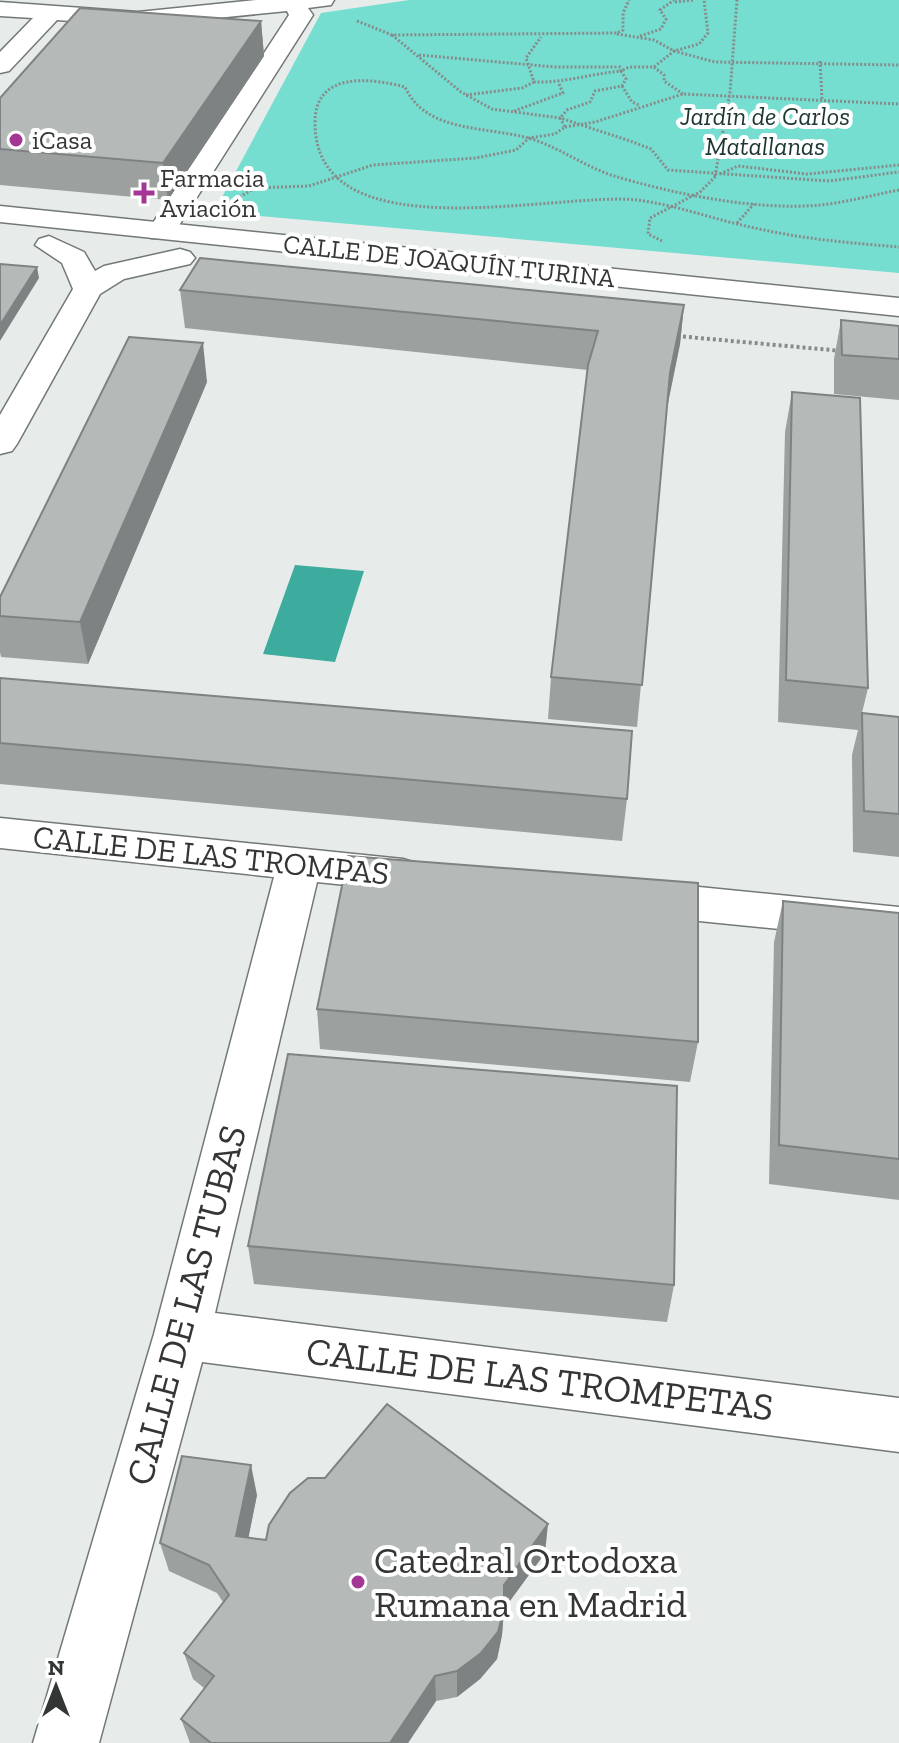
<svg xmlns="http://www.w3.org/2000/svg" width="899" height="1743" font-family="'Zilla Slab',serif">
	<rect width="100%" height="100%" fill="#e7eceb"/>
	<path fill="#75ded0" d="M 409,0 L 899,0 L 899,273 L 214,212 L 321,13 Z"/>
	<path fill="#3dab9d" d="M 295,565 L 364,571 L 335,662 L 263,654 Z"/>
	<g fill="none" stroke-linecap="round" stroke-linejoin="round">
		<g stroke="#737877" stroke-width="3">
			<g id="street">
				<path d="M 256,0 L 334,0 L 331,5 L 308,8 L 313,15 L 171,238 L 151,238 L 147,232 L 289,15 L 287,11 L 138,26 L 57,20 L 9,71 L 0,73 L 0,52 L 33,18 L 0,16 L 0,2 L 138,12 Z"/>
				<path d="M 49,236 L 84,252 L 95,271 L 104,266 L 180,249 L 190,252 L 195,258 L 190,264 L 124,279 L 100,294 L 17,444 L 12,451 L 0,454 L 0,415 L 73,289 L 62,263 L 35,245 L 39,239 Z"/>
				<path d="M 0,818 L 403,859 L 419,864 L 425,875 L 419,886 L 403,891 L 317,882 L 215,1313 L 899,1398 L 899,1452 L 202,1362 L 99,1743 L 33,1743 L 154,1334 L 274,877 L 0,848 Z"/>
				<path d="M 639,881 L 899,907 L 899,941 L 639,915 L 623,910 L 617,898 L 623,886 Z"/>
			</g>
		</g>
		<g stroke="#737877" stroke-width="3">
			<path id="secondary" d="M 0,206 L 899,298 L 899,316 L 0,222 Z"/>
		</g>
		<g stroke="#888b8b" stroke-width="3" stroke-dasharray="2 2" stroke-linecap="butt">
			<path d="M 675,2 L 694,0"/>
			<path d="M 357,21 L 392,35 L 617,33 L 623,30 L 623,13 L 629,0"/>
			<path d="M 617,34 L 654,40 L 674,51 L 715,62 L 899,65"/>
			<path d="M 392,35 L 461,92 L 492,109 L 560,118 L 630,141 L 651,149 L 668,170 L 829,181 L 899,172"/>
			<path d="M 640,36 L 661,29 L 666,19 L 660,10 L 674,0"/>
			<path d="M 419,55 L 555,67 L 620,67 L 621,71 C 590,74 564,83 534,82"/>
			<path d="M 820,61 L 822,99"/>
			<path d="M 654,67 L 664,75 L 664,81 L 683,94"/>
			<path d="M 622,86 L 632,102 L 639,105"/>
			<path d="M 466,95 L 522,88 L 534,82 L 526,58 L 541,37"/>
			<path d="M 514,111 L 563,93 L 559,84"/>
			<path d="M 565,127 L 595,122 L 683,94 L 899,104"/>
			<path d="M 720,174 L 738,166 L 807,174 L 899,165"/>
			<path d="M 715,176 L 730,92 L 737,0"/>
			<path d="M 899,190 C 873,195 847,202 821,205 C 757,211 673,194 611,175 C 582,165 557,146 528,138 C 485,126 426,133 405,87 C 371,78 316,71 315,121 C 313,256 557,191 637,200 C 677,205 715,220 755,228 C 802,239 851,243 899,247"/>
			<path d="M 236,199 L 255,188 L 309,186 L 373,165 L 476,158 L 516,150 L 529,138 L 555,134 L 565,127 L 560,118 L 567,110 L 590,102 L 595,91 L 622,86 L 626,79 L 621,71 L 629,67 L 654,67 L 674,51 L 699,44 L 708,33 L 704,0"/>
			<path d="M 737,223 L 754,204"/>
			<path d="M 662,241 L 648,234 L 650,218 L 700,192 L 716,176"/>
		</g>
		<path stroke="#888b8b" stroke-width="4" stroke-dasharray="3 3" stroke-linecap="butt" d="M 677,336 L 842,351"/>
		<use href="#street" fill="#fff" fill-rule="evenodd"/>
		<use href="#secondary" fill="#fff" fill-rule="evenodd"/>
	</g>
	<g fill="#9ca09f">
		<path d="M 261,21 L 264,56 L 168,200 L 0,185 L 0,98 Z"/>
		<path d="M 180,290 L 684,305 L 680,344 L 667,407 L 637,727 L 548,719 L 551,677 L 588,370 L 185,328 Z"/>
		<path d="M 841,320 L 899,326 L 899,400 L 834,394 L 834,359 Z"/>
		<path d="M 207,382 L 88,664 L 1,657 L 0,652 L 0,597 Z"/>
		<path d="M 792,392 L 868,688 L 862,713 L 899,717 L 899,857 L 853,852 L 852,755 L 858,730 L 778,722 L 785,432 Z"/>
		<path d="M 0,678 L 627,799 L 622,841 L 0,784 Z"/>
		<path d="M 783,901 L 899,913 L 899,1200 L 769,1184 L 774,942 Z"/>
		<path d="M 317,1009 L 698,1042 L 690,1082 L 320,1049 Z"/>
		<path d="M 248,1246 L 674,1285 L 667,1322 L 254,1284 Z"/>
		<path d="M 257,1495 L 248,1538 L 266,1540 L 545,1553 L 504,1609 L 502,1635 L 497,1659 L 480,1679 L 457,1697 L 436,1701 L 408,1743 L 190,1743 L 181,1719 L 204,1688 L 193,1679 L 184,1653 L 223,1602 L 217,1593 L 169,1571 L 160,1543 Z"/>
	</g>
	<g fill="#7f8282">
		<path d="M 261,21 L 264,56 L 168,200 L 163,163 Z"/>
		<path d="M 37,267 L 39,278 L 0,341 L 0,325 Z"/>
		<path d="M 684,305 L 680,344 L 666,413 L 670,373 Z"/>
		<path d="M 203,343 L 207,382 L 88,664 L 80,622 Z"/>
		<path d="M 251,1465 L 257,1495 L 243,1565 L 236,1536 Z"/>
		<path d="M 548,1524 L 545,1553 L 504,1609 L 502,1635 L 497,1659 L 480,1679 L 457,1697 L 457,1671 L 504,1585 Z"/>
		<path d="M 435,1676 L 436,1701 L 408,1743 L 390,1743 Z"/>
	</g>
	<g fill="#b5bab9" stroke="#7f8282" stroke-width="2">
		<path d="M 80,8 L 261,21 L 163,163 L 0,149 L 0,98 Z"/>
		<path d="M 200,258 L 684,305 L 670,373 L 642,685 L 551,677 L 588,365 L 598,331 L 180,290 Z"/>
		<path d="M 0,264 L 37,267 L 0,325 Z"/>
		<path d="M 841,320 L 899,326 L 899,359 L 842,355 Z"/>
		<path d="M 129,337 L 203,343 L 80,622 L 0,616 L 0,597 Z"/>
		<path d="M 792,392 L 860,398 L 868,688 L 786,680 Z"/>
		<path d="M 0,678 L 632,731 L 627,799 L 0,743 Z"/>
		<path d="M 862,713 L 899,717 L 899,814 L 864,811 Z"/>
		<path d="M 348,856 L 698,883 L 698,1042 L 317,1009 Z"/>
		<path d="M 783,901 L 899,913 L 899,1159 L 779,1145 Z"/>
		<path d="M 288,1054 L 677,1086 L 674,1285 L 248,1246 Z"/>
		<path d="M 387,1404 L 548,1524 L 504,1585 L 504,1608 L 498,1632 L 481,1653 L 457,1671 L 435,1676 L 390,1743 L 211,1743 L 181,1719 L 214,1676 L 184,1653 L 229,1595 L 209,1565 L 160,1543 L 182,1456 L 251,1465 L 236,1536 L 266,1540 L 269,1525 L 290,1493 L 308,1478 L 325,1478 Z"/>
	</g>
	<g fill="#a43695" stroke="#fff" stroke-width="3">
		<circle cx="16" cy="140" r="8"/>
		<path d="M140 181h8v8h8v8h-8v8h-8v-8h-8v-8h8z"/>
		<circle cx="358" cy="1582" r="8"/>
	</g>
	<g text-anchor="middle" stroke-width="8" stroke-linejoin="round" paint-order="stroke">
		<g font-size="26" font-style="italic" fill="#1e3632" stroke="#fff">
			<text x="765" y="125">Jardín de Carlos<tspan x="765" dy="30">Matallanas</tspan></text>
		</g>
		<g font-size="26" fill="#343636" stroke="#fff" text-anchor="start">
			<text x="32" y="149">iCasa</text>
			<text x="160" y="187">Farmacia<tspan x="160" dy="30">Aviación</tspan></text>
		</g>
		<g font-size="26" fill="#343636" stroke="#fff">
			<text transform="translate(449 261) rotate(6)" y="9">CALLE DE JOAQUÍN TURINA</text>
		</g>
		<g font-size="32" fill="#343636" stroke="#fff">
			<text transform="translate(211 855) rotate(6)" y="11">CALLE DE LAS TROMPAS</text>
		</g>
		<g font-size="38" fill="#343636" stroke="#fff">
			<text transform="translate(186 1305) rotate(-75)" y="13">CALLE DE LAS TUBAS</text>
			<text transform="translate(540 1379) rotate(7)" y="13">CALLE DE LAS TROMPETAS</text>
		</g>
		<g font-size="38" fill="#343636" stroke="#fff" text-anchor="start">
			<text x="374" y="1573">Catedral Ortodoxa<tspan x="374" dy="44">Rumana en Madrid</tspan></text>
		</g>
	</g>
	<g transform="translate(56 1687)" stroke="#ffffff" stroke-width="6" paint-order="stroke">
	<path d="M0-6L14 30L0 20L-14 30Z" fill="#343636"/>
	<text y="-12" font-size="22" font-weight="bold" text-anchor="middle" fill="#343636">N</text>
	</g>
</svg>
